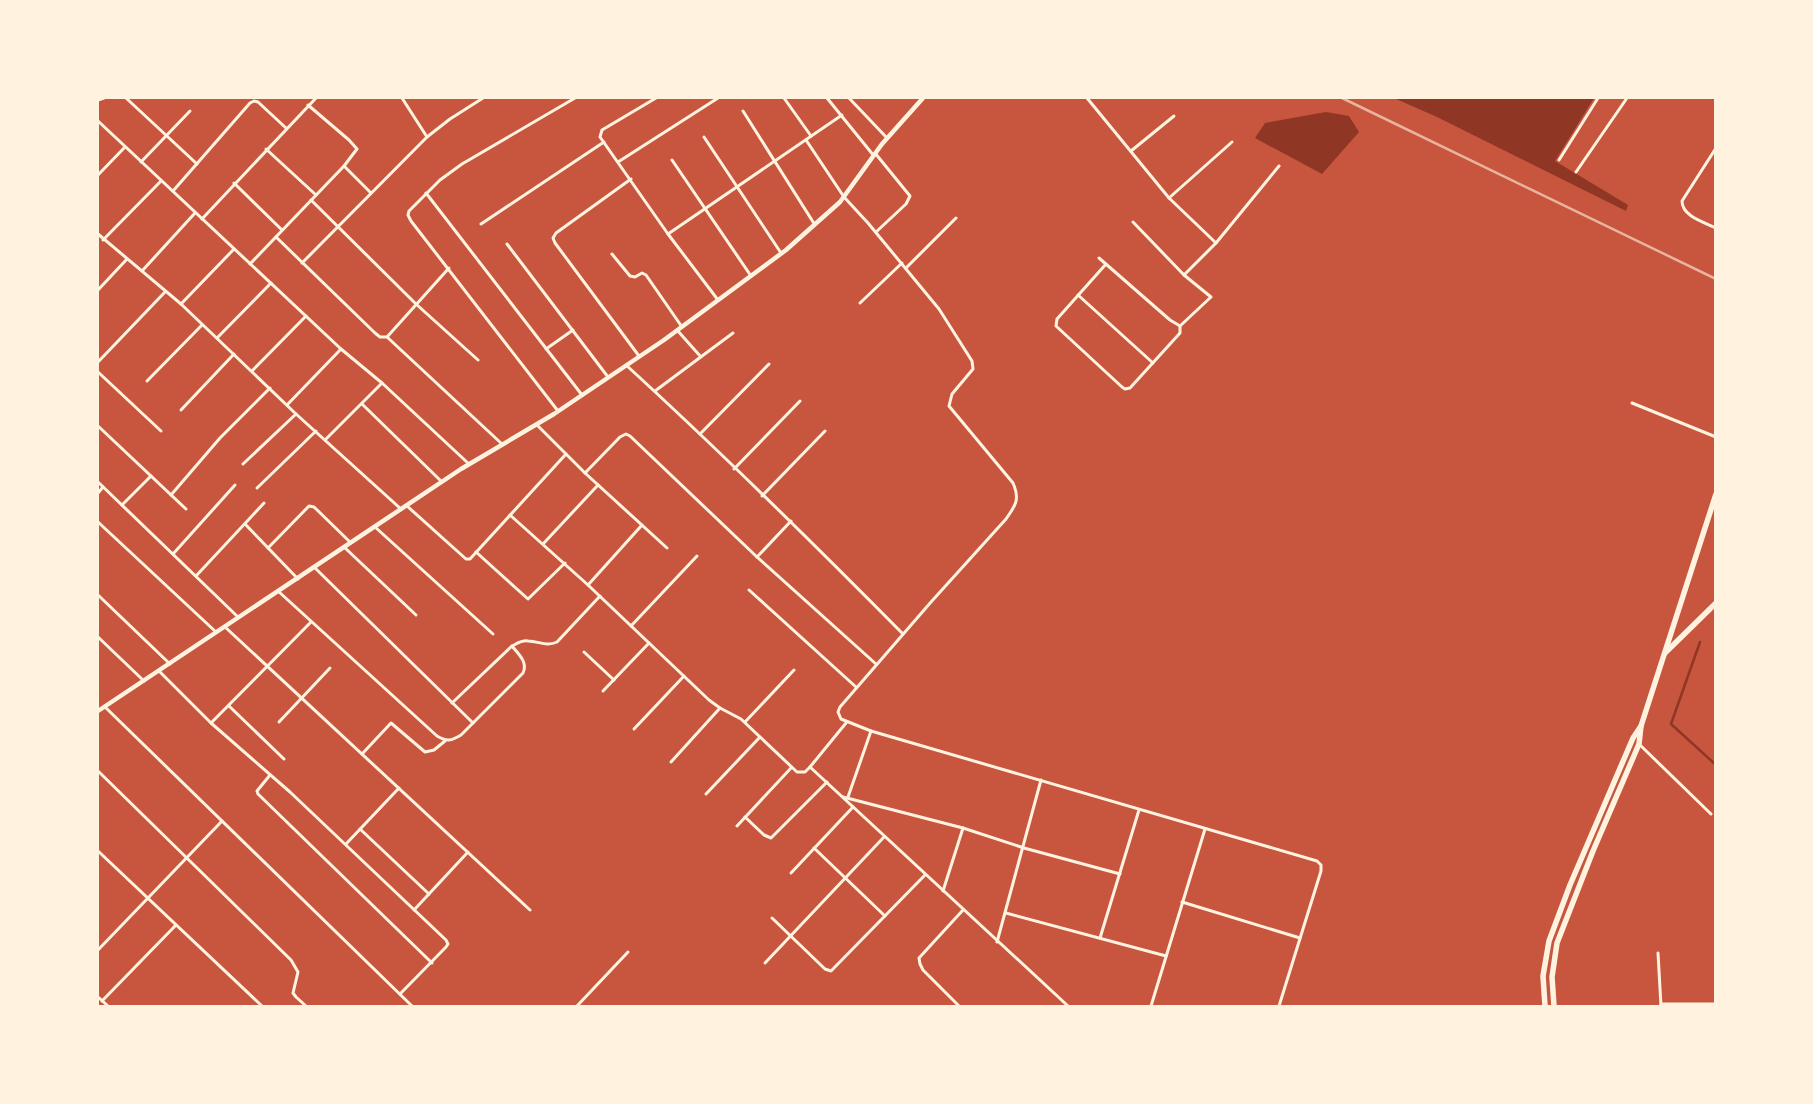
<svg xmlns="http://www.w3.org/2000/svg" width="1813" height="1104" font-family="'Golos Text',sans-serif">
	<rect width="100%" height="100%" fill="#c8553d"/>
	<g fill="#8f3625">
		<path d="M 1394,98 L 1594,98 L 1555,161 L 1628,205 L 1626,211 L 1437,117 Z"/>
		<path d="M 1326,112 L 1349,116 L 1359,132 L 1322,174 L 1255,138 L 1265,123 Z"/>
	</g>
	<g fill="none" stroke-linecap="round" stroke-linejoin="round">
		<path stroke="#8f3625" stroke-width="2.5" d="M 1700,642 L 1671,724 L 1716,765"/>
		<g stroke="#fff3e0" stroke-width="3">
			<path d="M 126,98 L 197,164"/>
			<path d="M 402,98 L 427,137"/>
			<path d="M 656,98 L 602,130 L 600,137 L 668,234 L 718,300"/>
			<path d="M 784,98 L 811,136"/>
			<path d="M 827,98 L 874,156"/>
			<path d="M 849,98 L 887,138"/>
			<path d="M 1087,98 L 1169,198 L 1216,243"/>
			<path d="M 98,100 L 104,98"/>
			<path d="M 743,111 L 815,225"/>
			<path d="M 98,121 L 341,349 L 382,383 L 469,464"/>
			<path d="M 704,137 L 781,253"/>
			<path d="M 806,140 L 844,197 L 868,223 L 939,309 L 972,361 L 973,369 L 952,394 L 949,406 L 1013,483 C 1020,499 1016,505 1006,519 L 931,602 L 840,707 L 838,712 L 841,719 L 871,731 L 1317,861 L 1321,865 L 1321,871 L 1279,1006"/>
			<path d="M 1716,148 L 1682,201 C 1682,216 1703,222 1716,228"/>
			<path d="M 266,149 L 316,195"/>
			<path d="M 1131,151 L 1174,116"/>
			<path d="M 875,153 L 910,196 L 906,204 L 876,232"/>
			<path d="M 672,160 L 751,276"/>
			<path d="M 1559,160 L 1598,98"/>
			<path d="M 141,162 L 190,111"/>
			<path d="M 618,162 L 718,98"/>
			<path d="M 344,166 L 371,193"/>
			<path d="M 1576,172 L 1627,98"/>
			<path d="M 98,175 L 125,147"/>
			<path d="M 631,179 L 556,233 L 553,238 L 555,243 L 639,356"/>
			<path d="M 234,183 L 282,230"/>
			<path d="M 173,191 L 250,103 L 254,101 L 258,102 L 286,128"/>
			<path d="M 426,193 L 582,395"/>
			<path d="M 1169,198 L 1232,142"/>
			<path d="M 311,200 L 416,304 L 478,360"/>
			<path d="M 202,219 L 316,98"/>
			<path d="M 481,224 L 604,142"/>
			<path d="M 98,234 L 181,304 L 296,414 L 401,509"/>
			<path d="M 668,234 L 842,115"/>
			<path d="M 276,237 L 375,333 L 380,337 L 387,337 L 502,444"/>
			<path d="M 103,240 L 161,181"/>
			<path d="M 507,244 L 608,377"/>
			<path d="M 612,254 L 630,276 L 635,277 L 642,273 L 646,275 L 682,327"/>
			<path d="M 1099,258 L 1170,320 L 1180,326 L 1211,297 L 1184,275 L 1133,222"/>
			<path d="M 302,263 L 427,137 L 450,119 L 483,98"/>
			<path d="M 250,264 L 344,166 L 357,149 L 349,140 L 308,105"/>
			<path d="M 1106,264 L 1057,319 L 1056,326 L 1122,387 L 1125,389 L 1130,388 L 1180,333 L 1180,326"/>
			<path d="M 906,268 L 956,218"/>
			<path d="M 142,271 L 195,213"/>
			<path d="M 1184,275 L 1216,243 L 1279,166"/>
			<path d="M 98,290 L 127,259"/>
			<path d="M 1078,295 L 1153,363"/>
			<path d="M 860,303 L 902,263"/>
			<path d="M 181,304 L 234,249"/>
			<path d="M 677,330 L 701,357"/>
			<path d="M 387,337 L 449,268"/>
			<path d="M 217,338 L 271,283"/>
			<path d="M 546,349 L 573,330"/>
			<path d="M 98,362 L 165,292"/>
			<path d="M 626,365 C 721,452 812,542 903,634"/>
			<path d="M 252,371 L 306,316"/>
			<path d="M 98,372 L 161,431"/>
			<path d="M 147,381 L 202,325"/>
			<path d="M 655,391 L 733,333"/>
			<path d="M 1632,403 L 1716,437"/>
			<path d="M 362,404 L 442,482"/>
			<path d="M 287,405 L 341,349"/>
			<path d="M 181,410 L 234,354"/>
			<path d="M 558,411 L 411,221 L 408,215 L 409,211 L 440,180 L 462,164 L 575,98"/>
			<path d="M 537,425 L 585,473 L 667,548"/>
			<path d="M 98,426 L 186,509"/>
			<path d="M 700,434 L 769,364"/>
			<path d="M 325,440 L 382,383"/>
			<path d="M 243,464 L 296,414"/>
			<path d="M 734,469 L 800,401"/>
			<path d="M 585,473 L 620,437 L 626,434 L 630,436 L 757,557 L 876,664"/>
			<path d="M 98,482 L 238,617"/>
			<path d="M 257,488 L 316,431"/>
			<path d="M 98,493 L 103,487"/>
			<path d="M 171,495 L 220,438 L 270,388"/>
			<path d="M 762,496 L 825,431"/>
			<path d="M 122,505 L 151,476"/>
			<path d="M 407,506 L 466,559 L 470,559 L 566,454"/>
			<path d="M 510,515 L 588,585 L 709,700 L 720,708 L 741,719 L 797,772 L 805,772 L 810,767 L 846,723"/>
			<path d="M 98,522 L 216,632"/>
			<path d="M 245,524 L 298,579"/>
			<path d="M 375,527 L 493,634"/>
			<path d="M 543,544 L 598,485"/>
			<path d="M 344,547 L 416,615"/>
			<path d="M 268,548 L 309,506 L 314,507 L 350,542"/>
			<path d="M 476,552 L 528,599 L 565,563"/>
			<path d="M 173,554 L 235,485"/>
			<path d="M 757,557 L 791,521"/>
			<path d="M 314,567 L 473,723"/>
			<path d="M 196,576 L 264,503"/>
			<path d="M 588,585 L 642,525"/>
			<path d="M 749,590 L 856,687"/>
			<path d="M 278,591 L 437,736 C 447,742 451,741 461,735 L 523,673 C 528,662 519,655 512,646"/>
			<path d="M 98,595 L 170,664"/>
			<path d="M 631,626 L 697,556"/>
			<path d="M 225,627 L 530,910"/>
			<path d="M 98,637 L 144,681"/>
			<path d="M 584,652 L 614,680"/>
			<path d="M 159,671 L 211,723 L 290,792 L 446,940 L 448,944 L 446,947 L 400,994"/>
			<path d="M 603,691 L 649,643"/>
			<path d="M 452,703 L 512,646 C 518,643 522,640 528,641 C 539,641 546,647 557,642 L 600,596"/>
			<path d="M 229,706 L 284,759"/>
			<path d="M 105,707 L 412,1006"/>
			<path d="M 279,722 L 330,668"/>
			<path d="M 745,722 L 794,670"/>
			<path d="M 211,723 L 311,622"/>
			<path d="M 634,729 L 684,676"/>
			<path d="M 1640,745 L 1711,814"/>
			<path d="M 362,754 L 391,723 L 425,752 L 434,750 L 445,741"/>
			<path d="M 671,762 L 720,708"/>
			<path d="M 810,767 L 1068,1006"/>
			<path d="M 98,771 L 291,960 L 298,972 L 293,993 L 296,997 L 306,1006"/>
			<path d="M 270,775 L 257,791 L 258,794 L 432,963"/>
			<path d="M 706,794 L 760,737"/>
			<path d="M 843,797 L 963,828 L 1024,848 L 1120,874"/>
			<path d="M 848,797 L 871,731"/>
			<path d="M 745,817 L 764,835 L 771,838 L 827,782"/>
			<path d="M 737,826 L 791,768"/>
			<path d="M 360,829 L 429,894"/>
			<path d="M 346,844 L 399,788"/>
			<path d="M 814,848 L 885,916"/>
			<path d="M 98,851 L 262,1006"/>
			<path d="M 791,873 L 853,807"/>
			<path d="M 943,891 L 963,828"/>
			<path d="M 1182,902 L 1300,938"/>
			<path d="M 414,910 L 468,852"/>
			<path d="M 1006,913 L 1166,956"/>
			<path d="M 772,918 L 825,969 L 831,971 L 925,875"/>
			<path d="M 1100,938 L 1139,810"/>
			<path d="M 997,942 L 1041,780"/>
			<path d="M 98,950 L 222,821"/>
			<path d="M 1658,953 L 1661,1006"/>
			<path d="M 765,963 L 884,837"/>
			<path d="M 98,997 L 108,1006"/>
			<path d="M 102,1001 L 176,925"/>
			<path d="M 1661,1004 L 1716,1004"/>
			<path d="M 577,1006 L 628,952"/>
			<path d="M 959,1006 L 923,970 L 920,964 L 919,958 L 963,910"/>
			<path d="M 1151,1006 L 1205,829"/>
		</g>
		<path stroke="#fff3e0" stroke-width="4.5" d="M 98,711 L 461,469 L 554,414 L 664,340 L 786,250 L 840,202 L 882,144 L 923,98"/>
		<path stroke="#fff3e0" stroke-width="5.5" d="M 1665,653 L 1716,603"/>
		<g stroke="#fff3e0" stroke-width="5.5">
			<path d="M 1545,1006 L 1543,976 L 1549,941 L 1570,885 L 1633,738 L 1641,726 L 1716,494"/>
			<path d="M 1554,1006 L 1552,977 L 1557,943 L 1593,851 L 1639,744 L 1641,726"/>
		</g>
		<path stroke="#e9b49f" stroke-width="2.5" d="M 1342,98 L 1716,279"/>
	</g>
	<rect width="1813" height="1104" fill="none" stroke="#fff3e0" stroke-width="198"/>
</svg>
